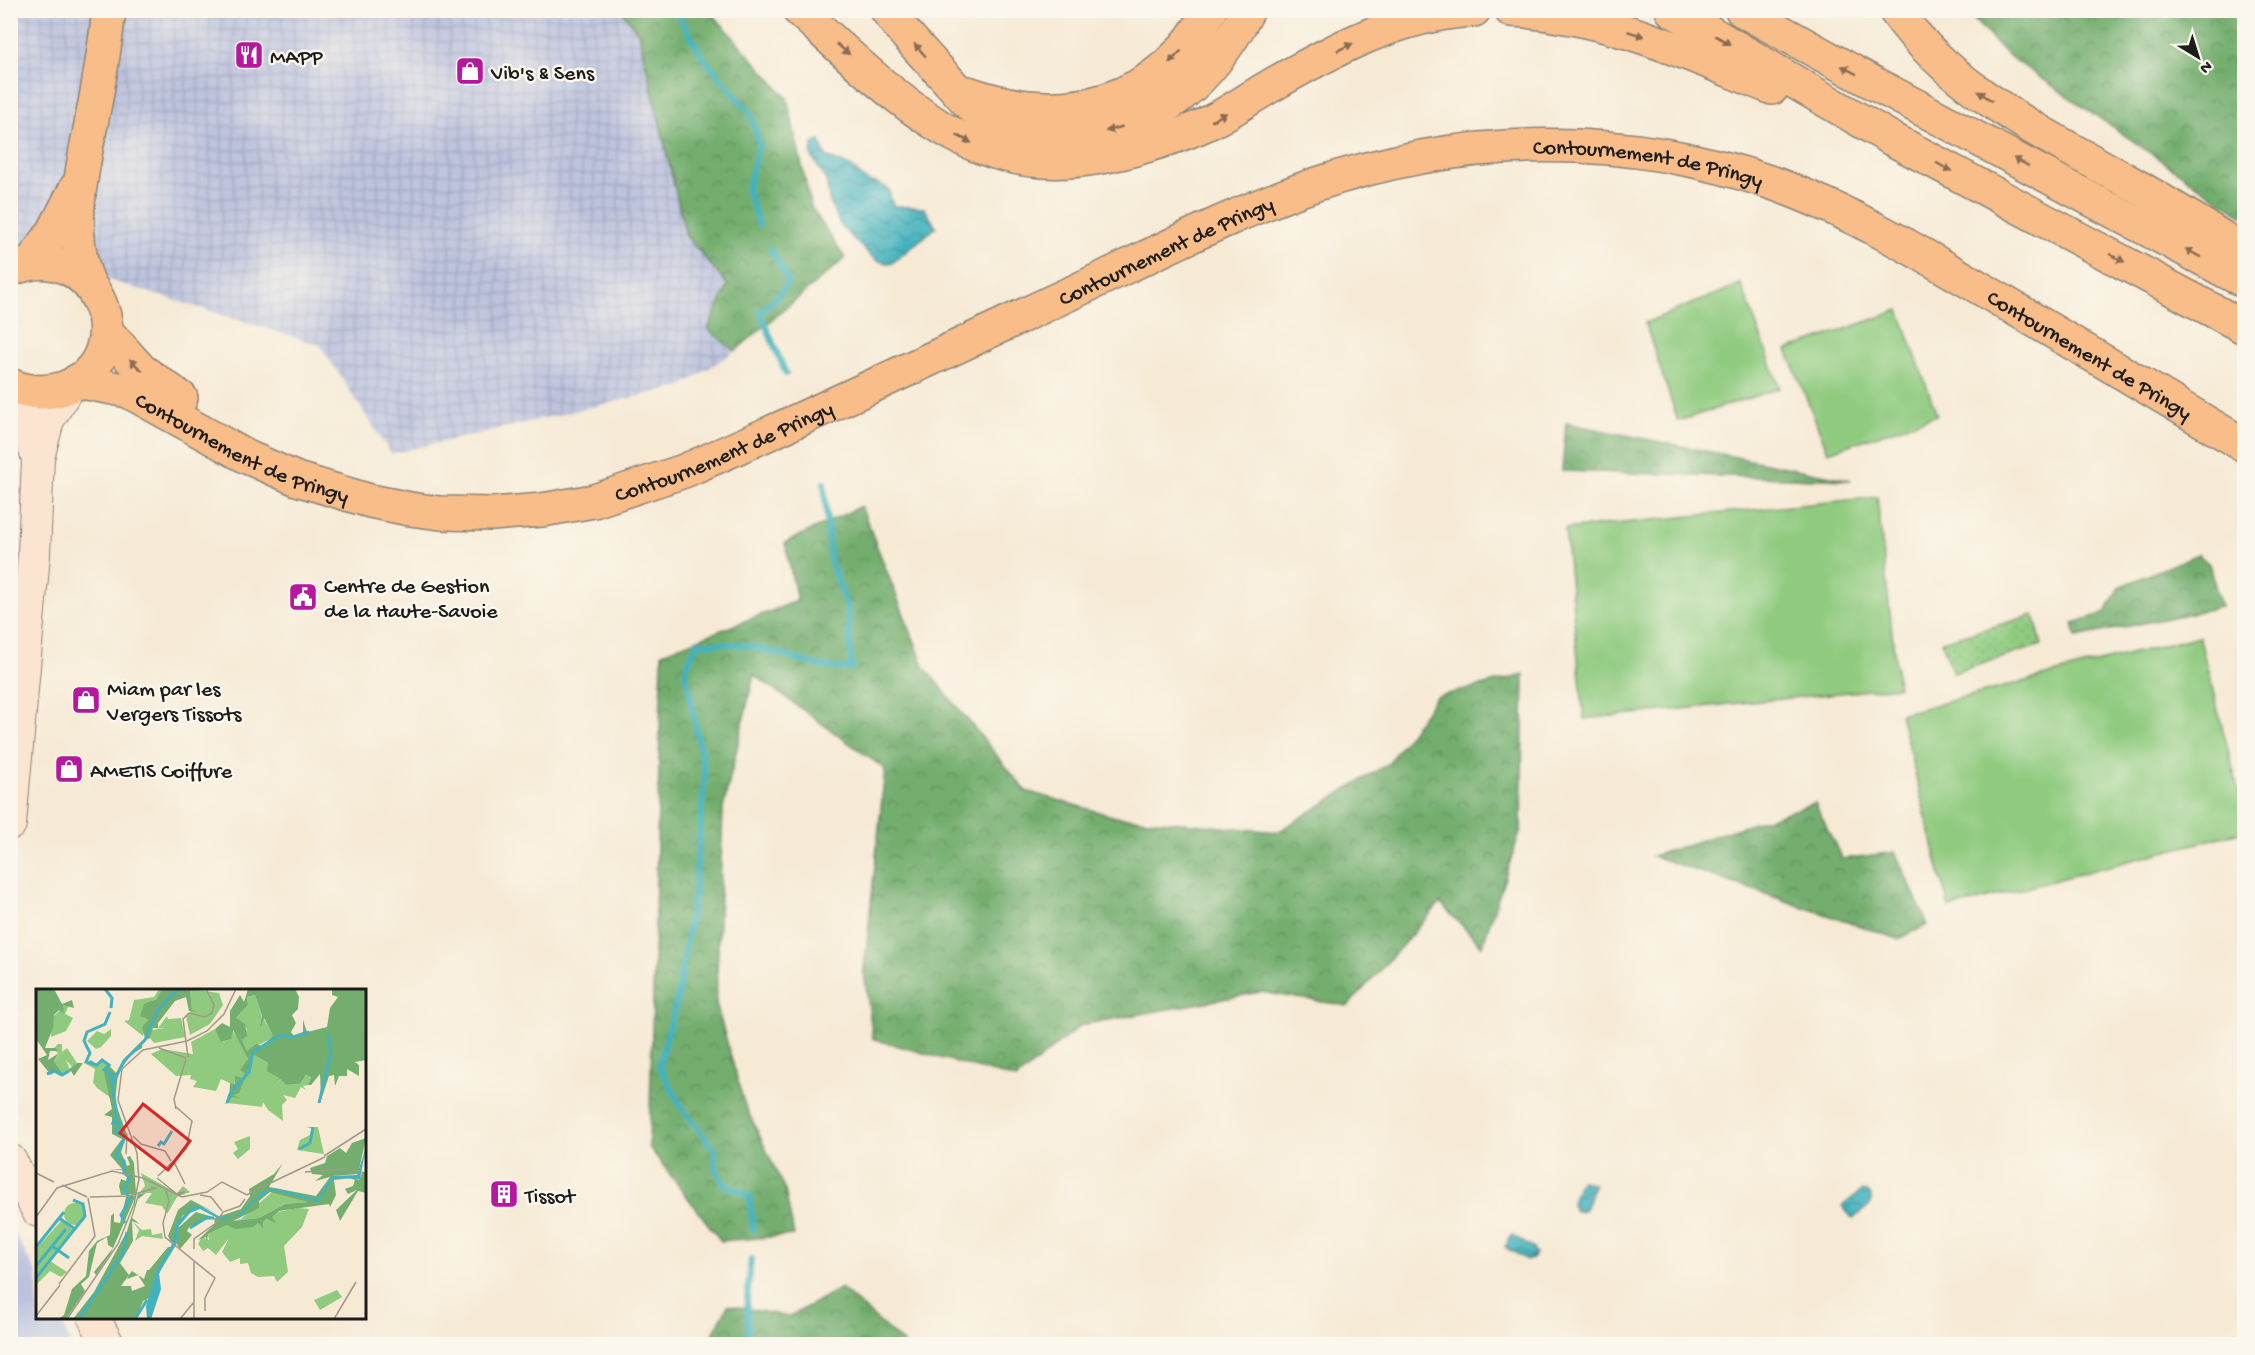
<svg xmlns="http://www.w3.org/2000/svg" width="2255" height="1355" font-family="'Gochi Hand',sans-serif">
	<defs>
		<pattern id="industrial-grid" width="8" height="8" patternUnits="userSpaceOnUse" patternTransform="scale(1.5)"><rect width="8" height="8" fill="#bdc3de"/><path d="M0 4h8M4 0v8" fill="none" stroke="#a2a7be"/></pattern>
		<pattern id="forest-crowns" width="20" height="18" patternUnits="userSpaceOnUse" patternTransform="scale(1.5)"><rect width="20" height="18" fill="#73ae6e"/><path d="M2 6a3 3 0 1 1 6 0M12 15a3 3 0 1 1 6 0" fill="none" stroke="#5e8d5a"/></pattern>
		<pattern id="park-dots" width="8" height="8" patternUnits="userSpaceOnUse" patternTransform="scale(1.5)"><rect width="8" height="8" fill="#8fca7f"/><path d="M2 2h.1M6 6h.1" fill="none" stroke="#7bad6d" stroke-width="1.8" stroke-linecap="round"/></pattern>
		<pattern id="water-waves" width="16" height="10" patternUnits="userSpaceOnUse" patternTransform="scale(1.5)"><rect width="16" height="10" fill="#43b2be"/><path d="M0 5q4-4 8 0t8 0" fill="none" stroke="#37909a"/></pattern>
	</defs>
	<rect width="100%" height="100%" fill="#fbf7ec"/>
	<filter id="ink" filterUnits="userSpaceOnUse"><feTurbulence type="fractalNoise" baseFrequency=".0167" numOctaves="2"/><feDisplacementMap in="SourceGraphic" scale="12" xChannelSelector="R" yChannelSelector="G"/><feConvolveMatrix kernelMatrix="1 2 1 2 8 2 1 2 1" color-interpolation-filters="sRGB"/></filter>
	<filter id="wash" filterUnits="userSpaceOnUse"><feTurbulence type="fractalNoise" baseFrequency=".008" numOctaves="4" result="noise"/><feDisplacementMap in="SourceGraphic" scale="24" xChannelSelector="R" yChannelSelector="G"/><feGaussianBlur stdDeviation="1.35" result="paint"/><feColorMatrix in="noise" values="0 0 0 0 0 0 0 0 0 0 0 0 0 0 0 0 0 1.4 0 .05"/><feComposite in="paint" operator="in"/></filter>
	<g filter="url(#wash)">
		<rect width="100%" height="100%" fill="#f6ead5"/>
		<path fill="url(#industrial-grid)" d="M 10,11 L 622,11 L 639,34 L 686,236 L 728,285 L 708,329 L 735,351 L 682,386 L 391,454 L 320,345 L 11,250 Z"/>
		<path fill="#bdc3de" d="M 10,1226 L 37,1274 L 38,1318 L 59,1318 L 71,1344 L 11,1344 Z"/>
		<g fill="url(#forest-crowns)" stroke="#486545" stroke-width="1.5">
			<path d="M 622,11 L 710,11 L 787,98 L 811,207 L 845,258 L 735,351 L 708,329 L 728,285 L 686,236 L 639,34 Z"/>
			<path d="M 1966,11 L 2244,11 L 2244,217 L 2006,54 Z"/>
			<path d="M 1566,423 L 1851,480 L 1562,471 Z"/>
			<path d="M 861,506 L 925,668 L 1026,791 L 1116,817 L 1278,832 L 1389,763 L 1436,697 L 1524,675 L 1521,829 L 1482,946 L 1440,903 L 1348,1006 L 1261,992 L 1081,1025 L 1016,1079 L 873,1039 L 864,971 L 885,769 L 754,675 L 723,808 L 716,1003 L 744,1103 L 785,1190 L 794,1235 L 721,1241 L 649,1147 L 662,653 L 797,601 L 785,543 Z"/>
			<path d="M 2198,554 L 2209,564 L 2221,607 L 2076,637 L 2073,623 L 2105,613 L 2119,587 Z"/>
			<path d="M 1815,803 L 1842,859 L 1895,852 L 1928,925 L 1898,939 L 1653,856 Z"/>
			<path d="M 841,1288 L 904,1344 L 708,1344 L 728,1305 L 789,1317 Z"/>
		</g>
		<path fill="url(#park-dots)" stroke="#56734e" stroke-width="1.5" d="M 2034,615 L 2042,645 L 1953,673 L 1942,641 Z"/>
		<g fill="#8fca7f" stroke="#56734e" stroke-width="1.5">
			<path d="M 1741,284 L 1780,388 L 1678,421 L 1645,323 Z"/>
			<path d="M 1899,310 L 1937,415 L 1828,452 L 1787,350 Z"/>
			<path d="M 1877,497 L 1898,687 L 1584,719 L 1565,529 Z"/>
			<path d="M 2199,636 L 2244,813 L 2244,831 L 1949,908 L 1900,714 Z"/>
		</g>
		<g fill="url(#water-waves)" stroke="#30676d" stroke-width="1.5">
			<path d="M 820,140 C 825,167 838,156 854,169 C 857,171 860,177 864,179 C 873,185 878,180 889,190 L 891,200 L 894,206 L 924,208 L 936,227 L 891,264 L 876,260 L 869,254 L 841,226 L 830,203 L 826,180 L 811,155 L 813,144 Z"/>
			<path d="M 1580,1180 L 1594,1185 L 1585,1210 L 1580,1212 L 1574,1210 L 1571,1205 Z"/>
			<path d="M 1861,1191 L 1868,1192 L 1871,1196 L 1871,1204 L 1853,1219 L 1842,1206 Z"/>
			<path d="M 1512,1235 L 1534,1249 L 1533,1251 L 1536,1253 L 1532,1259 L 1529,1258 L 1527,1260 L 1505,1247 Z"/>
		</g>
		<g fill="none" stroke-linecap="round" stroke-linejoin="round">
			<g stroke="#43b2be" stroke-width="6">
				<path d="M 675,10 L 705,60 L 751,114 L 759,145 L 747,190 L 759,225"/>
				<path d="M 771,249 L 788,281 L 781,293 L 760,312 L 786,374"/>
				<path d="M 753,1230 L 750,1196 L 724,1184 L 716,1170 L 714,1149 L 681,1107 L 659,1065 L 677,999 L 694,895 L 705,775 L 685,671 L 697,643 C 714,644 732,643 748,646 C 782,651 817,672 852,668 L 847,607 L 830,560 L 824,483"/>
				<path d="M 739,1344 L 749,1339 L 747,1302 L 751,1259"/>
			</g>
		</g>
	</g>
	<g filter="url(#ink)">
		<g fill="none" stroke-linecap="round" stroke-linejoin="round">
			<g stroke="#898378" stroke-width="34">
				<g id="secondary">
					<path d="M 11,385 L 38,458"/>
					<path d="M 10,824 L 34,555 L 38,458 L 48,420 L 69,386"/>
					<path d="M 10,1160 L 38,1211"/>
					<path d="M 94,1318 L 108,1344"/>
				</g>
			</g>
			<g stroke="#898378" stroke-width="36">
				<g id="primary">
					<path d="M 31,263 L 54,231 L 76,188"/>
					<path d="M 10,270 C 95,231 146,356 64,388 C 46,394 28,393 10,385"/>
					<path d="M 88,282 C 67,232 82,170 92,119 C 99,83 105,47 109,10"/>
				</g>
			</g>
			<g stroke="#898378" stroke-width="36">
				<g id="highway">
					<path d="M 799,10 C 843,50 889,95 939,126 C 1010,170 1072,169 1149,145 C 1172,138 1195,130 1216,119 C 1234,109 1250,98 1267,88 C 1330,51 1399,14 1474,10"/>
					<path d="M 887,10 C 905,35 926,57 947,79 C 962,96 977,114 997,125 C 1023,138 1054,139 1081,136 C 1161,126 1212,79 1248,10"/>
					<path d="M 1511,10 C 1608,16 1684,52 1772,88"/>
					<path d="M 1672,10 L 1892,139 L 2244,327"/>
					<path d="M 1742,10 L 1877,85 L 2244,281"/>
					<path d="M 1895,10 C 1950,89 2041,132 2122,178 C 2164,201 2204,226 2244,251"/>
					<path d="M 968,93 C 1065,127 1158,105 1210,10"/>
					<path d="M 106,331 L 141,370 L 181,398"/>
					<path id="s1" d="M 77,381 L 128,391 L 247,457 L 297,479 L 370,501 L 410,509 L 440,513 L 492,514 L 542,510 L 594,501 L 684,471 C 809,417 933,358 1056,300 C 1141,261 1225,216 1314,185 C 1462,134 1626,131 1775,184 C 1855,213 1929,258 2002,301 C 2083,349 2164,397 2244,445"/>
				</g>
			</g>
			<use href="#secondary" stroke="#fce5d0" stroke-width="32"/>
			<use href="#primary" stroke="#f8bd89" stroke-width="33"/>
			<use href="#highway" stroke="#f8bd89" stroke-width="33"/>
		</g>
		<defs><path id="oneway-solid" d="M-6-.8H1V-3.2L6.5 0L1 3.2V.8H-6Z" transform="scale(1.5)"/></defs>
		<g fill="#8a6c52">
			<use href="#oneway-solid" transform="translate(1636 34) rotate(18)"/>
			<use href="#oneway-solid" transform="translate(1723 40) rotate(30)"/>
			<use href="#oneway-solid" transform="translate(1345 47) rotate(-25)"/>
			<use href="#oneway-solid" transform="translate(843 49) rotate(40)"/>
			<use href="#oneway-solid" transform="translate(920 50) rotate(-132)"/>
			<use href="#oneway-solid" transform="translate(1175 57) rotate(135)"/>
			<use href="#oneway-solid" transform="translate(1849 70) rotate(-151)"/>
			<use href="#oneway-solid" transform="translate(1985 96) rotate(-145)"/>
			<use href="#oneway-solid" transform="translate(1219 117) rotate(-29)"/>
			<use href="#oneway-solid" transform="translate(1114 129) rotate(164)"/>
			<use href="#oneway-solid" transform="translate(964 139) rotate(27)"/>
			<use href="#oneway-solid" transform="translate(2021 162) rotate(-152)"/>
			<use href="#oneway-solid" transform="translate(1944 167) rotate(28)"/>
			<use href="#oneway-solid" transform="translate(2193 253) rotate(-151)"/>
			<use href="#oneway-solid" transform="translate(2117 258) rotate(28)"/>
			<use href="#oneway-solid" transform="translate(136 365) rotate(-138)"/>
		</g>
	</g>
	<defs>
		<g id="restaurant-square" transform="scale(1.5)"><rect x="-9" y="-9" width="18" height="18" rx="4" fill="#b5179e" stroke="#fbf7ec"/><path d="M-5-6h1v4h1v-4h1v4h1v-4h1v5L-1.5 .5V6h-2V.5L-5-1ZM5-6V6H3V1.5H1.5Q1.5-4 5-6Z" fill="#fff"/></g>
		<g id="shop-square" transform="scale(1.5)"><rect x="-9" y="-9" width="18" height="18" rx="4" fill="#b5179e" stroke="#fbf7ec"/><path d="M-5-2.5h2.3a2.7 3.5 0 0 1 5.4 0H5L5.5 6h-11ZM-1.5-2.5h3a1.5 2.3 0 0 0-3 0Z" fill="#fff"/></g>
		<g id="civic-square" transform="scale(1.5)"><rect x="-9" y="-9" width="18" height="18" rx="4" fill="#b5179e" stroke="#fbf7ec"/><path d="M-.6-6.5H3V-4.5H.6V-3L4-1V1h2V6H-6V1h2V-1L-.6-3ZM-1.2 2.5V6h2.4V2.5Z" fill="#fff"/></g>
		<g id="building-square" transform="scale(1.5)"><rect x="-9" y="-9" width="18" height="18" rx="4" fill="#b5179e" stroke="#fbf7ec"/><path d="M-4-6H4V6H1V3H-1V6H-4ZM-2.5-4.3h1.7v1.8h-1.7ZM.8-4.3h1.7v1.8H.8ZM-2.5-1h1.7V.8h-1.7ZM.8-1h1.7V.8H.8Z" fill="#fff"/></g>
	</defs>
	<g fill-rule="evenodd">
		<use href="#restaurant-square" x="249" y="55"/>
		<use href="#shop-square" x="470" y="71"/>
		<use href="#civic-square" x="303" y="597"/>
		<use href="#shop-square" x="86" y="700"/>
		<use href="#shop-square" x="69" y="769"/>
		<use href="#building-square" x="504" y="1194"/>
	</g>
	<g text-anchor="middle" stroke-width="5" stroke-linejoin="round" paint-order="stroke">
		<g font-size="22" fill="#1c1c1c" stroke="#fbf7ec" text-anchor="start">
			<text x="270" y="63">MAPP</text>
			<text x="491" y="79">Vib's &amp; Sens</text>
			<text x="324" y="592">Centre de Gestion<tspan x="324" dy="25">de la Haute-Savoie</tspan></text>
			<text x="107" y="695">Miam par les<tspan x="107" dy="25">Vergers Tissots</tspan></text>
			<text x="90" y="777">AMETIS Coiffure</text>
			<text x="525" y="1202">Tissot</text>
		</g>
		<g font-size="22" fill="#1c1c1c" stroke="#fbf7ec">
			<text dy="8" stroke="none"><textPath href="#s1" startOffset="1672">Contournement de Pringy</textPath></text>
			<text dy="8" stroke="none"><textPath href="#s1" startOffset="1170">Contournement de Pringy</textPath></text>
			<text dy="8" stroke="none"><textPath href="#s1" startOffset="2160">Contournement de Pringy</textPath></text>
			<text dy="8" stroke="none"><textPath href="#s1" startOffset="180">Contournement de Pringy</textPath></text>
			<text dy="8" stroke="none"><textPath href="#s1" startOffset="684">Contournement de Pringy</textPath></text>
		</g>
	</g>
	<g transform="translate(36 989)">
		<rect width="330" height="330" fill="#f6ead5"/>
		<path d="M 123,0 L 127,0 L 125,6 L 108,17 L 106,28 L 112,31 L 107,47 L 88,32 L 93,31 L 98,11 L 118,8 ZM 154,0 L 183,4 L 187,16 L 174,35 L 154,46 L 150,27 L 156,21 ZM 219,6 L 226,28 L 224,36 L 227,29 L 238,48 L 211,62 L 205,55 L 212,70 L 209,85 L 204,91 L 200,89 L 198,96 L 185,90 L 180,102 L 157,98 L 161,92 L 154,90 L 155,86 L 140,87 L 115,65 L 126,60 L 157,65 L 155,53 L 179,40 L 187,53 L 194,50 L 195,40 L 205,54 L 202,43 L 206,51 L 211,40 L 200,29 L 212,16 L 211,8 ZM 26,16 L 33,16 L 29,25 L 37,29 L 30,42 L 15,48 L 16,29 L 24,21 L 28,25 ZM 131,27 L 132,30 L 145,29 L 149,48 L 118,54 L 114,49 L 116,41 L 131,39 L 122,39 ZM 75,40 L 75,47 L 65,58 L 60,60 L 51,52 L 61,42 L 68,45 ZM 22,55 L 26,55 L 26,63 L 31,59 L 41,74 L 36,78 L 30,71 L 34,81 L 27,85 L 18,72 L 23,65 L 17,60 ZM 218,66 L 232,74 L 243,89 L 240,94 L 244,90 L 250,96 L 264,95 L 270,86 L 275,88 L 272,96 L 267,97 L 270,101 L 265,98 L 259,109 L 247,106 L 251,111 L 246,116 L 247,132 L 232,121 L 227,113 L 226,118 L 192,114 L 195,108 L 201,108 L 196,107 L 213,82 ZM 64,72 L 73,76 L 67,79 L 75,109 L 61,99 L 57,93 L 59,80 L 50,75 L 56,73 L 62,77 ZM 214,147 L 214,160 L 202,170 L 197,164 L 202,160 L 198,153 ZM 105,184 L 141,204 L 147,197 L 154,203 L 141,208 L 131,225 L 126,217 L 109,214 L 116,204 L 103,204 L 109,197 ZM 236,203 L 273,213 L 249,215 L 223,229 L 197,232 L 205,230 ZM28 225a11 11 0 1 1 22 0a11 11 0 1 1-22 0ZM 262,219 L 273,220 L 266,238 L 248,257 L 252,283 L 241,293 L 238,287 L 222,288 L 215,284 L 212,274 L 204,275 L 204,269 L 194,273 L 186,263 L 193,249 L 180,266 L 172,259 L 167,262 L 162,255 L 166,248 L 173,251 L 172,245 L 191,236 L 222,234 L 228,241 L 227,233 L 242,223 ZM 26,231 L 37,241 L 14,272 L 31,283 L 25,288 L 14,282 L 0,296 L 0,260 ZM 96,232 L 106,241 L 115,240 L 116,246 L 126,244 L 127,250 L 106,247 L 99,252 L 103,241 ZM 301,301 L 306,308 L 284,321 L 278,311 Z" fill="#8fca7f"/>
		<path d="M 0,0 L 18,0 L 26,15 L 36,11 L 38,19 L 27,16 L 28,25 L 23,21 L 18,26 L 17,39 L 9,59 L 20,59 L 21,62 L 14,62 L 12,71 L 23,64 L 18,72 L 27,85 L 41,74 L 47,74 L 38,87 L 35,82 L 26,87 L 18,83 L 15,86 L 2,70 L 11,66 L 0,50 ZM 127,0 L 154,0 L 156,21 L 163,23 L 153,22 L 150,8 L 139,12 L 122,34 L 122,39 L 132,40 L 117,39 L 114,49 L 106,53 L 106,59 L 95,66 L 82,84 L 79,113 L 91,146 L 85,163 L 91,177 L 94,176 L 91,168 L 94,167 L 98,174 L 100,205 L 85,206 L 83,197 L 85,190 L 90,192 L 91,188 L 86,181 L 74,180 L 86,180 L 74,166 L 86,150 L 76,145 L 76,128 L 68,126 L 76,120 L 67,79 L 73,76 L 64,72 L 61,77 L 51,74 L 55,71 L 60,75 L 67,70 L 80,84 L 88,70 L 109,49 L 106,38 L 112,31 L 104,27 L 108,15 L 120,10 ZM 212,0 L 259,0 L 263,8 L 262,20 L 256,26 L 260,34 L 255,43 L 258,47 L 267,43 L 267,31 L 271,43 L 291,38 L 294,19 L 302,8 L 296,6 L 296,1 L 330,0 L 330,71 L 319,73 L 323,76 L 323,87 L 311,80 L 311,87 L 303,87 L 299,97 L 298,86 L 293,87 L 285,111 L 284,85 L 275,96 L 272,96 L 275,88 L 270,86 L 264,95 L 250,96 L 244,90 L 239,94 L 243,89 L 231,82 L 232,74 L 218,66 L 203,104 L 197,106 L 204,109 L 196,108 L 192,114 L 189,115 L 193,110 L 194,94 L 199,95 L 199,87 L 206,89 L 209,84 L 204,81 L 212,70 L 197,41 L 195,50 L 185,53 L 179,40 L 186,34 L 194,38 L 194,22 L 204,6 L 208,13 ZM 219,6 L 226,27 L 224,36 L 225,38 L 228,29 L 237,47 L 226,57 L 220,55 L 211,62 L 202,44 L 206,51 L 211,47 L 209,35 L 200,29 L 212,16 L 211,8 ZM 330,149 L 322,185 L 297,187 L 314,187 L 323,191 L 326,184 L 330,184 L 330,204 L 322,202 L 304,232 L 300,221 L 321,201 L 312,205 L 309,200 L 317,197 L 319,191 L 314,189 L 298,191 L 300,206 L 294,218 L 293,215 L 243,222 L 236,228 L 240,234 L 231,230 L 227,233 L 228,241 L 222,234 L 217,238 L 199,240 L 191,236 L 172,245 L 171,253 L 170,248 L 162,251 L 179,235 L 178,229 L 205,220 L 214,207 L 213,200 L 238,185 L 247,174 L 233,198 L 280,207 L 294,188 L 279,192 L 287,186 L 276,185 L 274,179 L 289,174 L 291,167 L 304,159 L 310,164 L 316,154 ZM 234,203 L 272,213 L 249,215 L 223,229 L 197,232 L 223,219 L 223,212 ZM 110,204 L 102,210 L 96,229 L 104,235 L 96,232 L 97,252 L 84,274 L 93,286 L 96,282 L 108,290 L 111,281 L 113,281 L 132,258 L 135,258 L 112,310 L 107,312 L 100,330 L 37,330 L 58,303 L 91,242 L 102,205 ZM 93,286 L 91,290 L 102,286 L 109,297 L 96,302 L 95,297 L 85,297 ZM 100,206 L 75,264 L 60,286 L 58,283 L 77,259 L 72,256 L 71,248 L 61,254 L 53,288 L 45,295 L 49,302 L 30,330 L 22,330 L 28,326 L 36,300 L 50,287 L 53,262 L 61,252 L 74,246 L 75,227 L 78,224 L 78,233 L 84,234 L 90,208 ZM 155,211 L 180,224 L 165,217 L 146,227 L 136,255 L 132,247 L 142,221 ZM 160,223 L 177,228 L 154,237 L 151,242 L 156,246 L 144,260 L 140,254 L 142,239 Z" fill="#73ae6e" fill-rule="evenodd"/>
		<path d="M 271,138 L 282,138 L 288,165 L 261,161 L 264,151 L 274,146 L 276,140 Z" fill="#8fca7f"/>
		<path d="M 330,158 L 324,190 L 298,189 L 282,213 L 236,201 L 221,210 L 204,228 L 197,226 L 187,232 L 164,220 L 154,224 L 143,237 L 140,256 L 123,284 L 125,300 L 115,330 L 111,330 L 110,317 L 120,283 L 136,255 L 141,233 L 155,219 L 165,217 L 186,229 L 203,225 L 226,203 L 238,199 L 281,210 L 296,187 L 321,186 Z" fill="#43b2be"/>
		<path fill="none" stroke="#43b2be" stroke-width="3" d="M 69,0 L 76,9 L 75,19M 74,23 L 69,35 L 51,43 L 48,52 L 54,64 L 50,73 L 61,76 L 66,71 L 73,76 L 68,81 L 76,86 L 75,94M 11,85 L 18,82 L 26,86 L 33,82M 76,96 L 88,72 L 109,51 L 121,22 L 142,0M 76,96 L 81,126 L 77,134 L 84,134 L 80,143 L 89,148 L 80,168 L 88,172 L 88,184 L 93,188 L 89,202 L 94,210 L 85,226 L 89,234M 191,114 L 194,105 L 213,83 L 217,63 L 244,46 L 257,48 L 273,43M 283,114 L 295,63 L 292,44M 122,157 L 125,153 L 128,155 L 136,142M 263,160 L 274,154 L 277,138M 23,229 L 39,240M 154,239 L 170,229 L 178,229M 16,257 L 33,269M 0,258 L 28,223M 0,277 L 30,240M 0,289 L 49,227 L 47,215 L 37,211M 43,330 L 87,264 L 91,243M 99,330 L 111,311"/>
		<path fill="none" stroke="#9f988b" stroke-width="1.5" d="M 123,59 L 150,69M 152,68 L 147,30 L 153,24 L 169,28 L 176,24 L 178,16 L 170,0M 140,120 L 138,110 L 150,70M 97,147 L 105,155 L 129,162 L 135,172M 90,165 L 91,145M 288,167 L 330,140M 138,173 L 149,195M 269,183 L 308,180 L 330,184M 0,184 L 18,193M 122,187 L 150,160 L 156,132 L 139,117M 121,189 L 142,206 L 149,203 L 142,204M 103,192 L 101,164 L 82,111 L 86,80 L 107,61 L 151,52 L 171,42 L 188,25 L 200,0M 26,196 L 51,208M 224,199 L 289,168M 130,201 L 133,212 L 127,234 L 129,248 L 179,289 L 169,309 L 169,322M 164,206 L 175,208 L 186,222M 54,208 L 93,207 L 119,199 L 115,198M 0,228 L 21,199 L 76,182 L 107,189 L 146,208 L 171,203 L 186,193 L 211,206 L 227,197M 158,260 L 158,250 L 180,234 L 187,223 L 204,217 L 209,210M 23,295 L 59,247 L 52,209M 0,327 L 24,296M 31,330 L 82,255 L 98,215 L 103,190M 144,330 L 158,313M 158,330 L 158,273M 298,330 L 320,293"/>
		<path fill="#d62828" fill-opacity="0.15" stroke="#d62828" stroke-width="3" d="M 107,115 L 154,152 L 132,181 L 84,144 Z"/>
		<rect width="330" height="330" fill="none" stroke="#1c1c1c" stroke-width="3"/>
	</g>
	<rect width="2255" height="1355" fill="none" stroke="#fbf7ec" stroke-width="36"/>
	<g transform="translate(2198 57) rotate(142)" stroke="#fbf7ec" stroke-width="4.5" paint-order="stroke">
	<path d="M0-4.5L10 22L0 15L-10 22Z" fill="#1c1c1c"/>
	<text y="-9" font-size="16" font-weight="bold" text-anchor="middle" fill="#1c1c1c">N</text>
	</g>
</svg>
